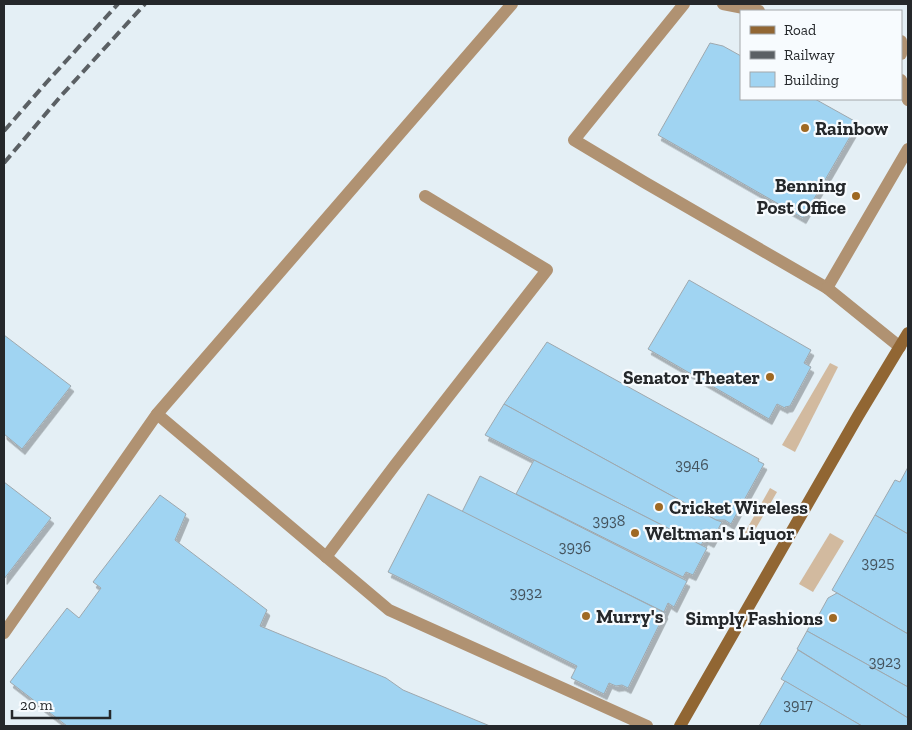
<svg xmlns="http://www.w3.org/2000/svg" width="912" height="730" font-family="'Zilla Slab',serif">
	<defs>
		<filter id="shadow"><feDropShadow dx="3" dy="5.5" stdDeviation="0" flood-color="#0004"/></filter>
	</defs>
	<rect width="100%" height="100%" fill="#e4eff5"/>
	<g fill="#d2ba9f">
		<path d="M 830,363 L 838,367 L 795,452 L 782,445 Z"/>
		<path d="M 770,488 L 777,492 L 752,535 L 749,539 L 740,541 Z"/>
		<path d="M 830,533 L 844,541 L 813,592 L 799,584 Z"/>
	</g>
	<g fill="#a0d4f2" stroke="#9ea8ae" filter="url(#shadow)">
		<path d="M 710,43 L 723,46 L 741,56 L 741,99 L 815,99 L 858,123 L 803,218 L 658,135 Z"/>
		<path d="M 689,280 L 811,350 L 804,363 L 811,367 L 790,406 L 785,407 L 785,408 L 777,404 L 769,419 L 648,349 Z"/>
		<path d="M 4,335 L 71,386 L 22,449 L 4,434 Z"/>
		<path d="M 547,342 L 759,459 L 758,461 L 764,464 L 731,524 L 725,520 L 716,520 L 504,404 Z"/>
		<path d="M 504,404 L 716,520 L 722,522 L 711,542 L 705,539 L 701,545 L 485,435 Z"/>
		<path d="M 534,460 L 707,548 L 693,575 L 686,572 L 683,577 L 516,494 Z"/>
		<path d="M 908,467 L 908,534 L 875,515 L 895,480 L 900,482 Z"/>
		<path d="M 480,476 L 687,581 L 674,607 L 668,603 L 664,612 L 462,512 Z"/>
		<path d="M 4,482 L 51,518 L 4,579 Z"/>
		<path d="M 428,494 L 665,613 L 628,688 L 622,685 L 616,686 L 609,683 L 604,694 L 571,678 L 577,666 L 388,572 Z"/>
		<path d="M 160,495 L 186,514 L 175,540 L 267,610 L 260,626 L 386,678 L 403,690 L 490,726 L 67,726 L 10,682 L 67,608 L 79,618 L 101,588 L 93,582 Z"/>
		<path d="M 875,515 L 908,534 L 908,634 L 832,590 Z"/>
		<path d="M 837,593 L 908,634 L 908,687 L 807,631 L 813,619 L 817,618 L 828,598 Z"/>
		<path d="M 807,631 L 908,687 L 908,718 L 797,649 Z"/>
		<path d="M 798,650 L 908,718 L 908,726 L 862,726 L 781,679 Z"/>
		<path d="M 785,681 L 862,726 L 759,726 Z"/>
	</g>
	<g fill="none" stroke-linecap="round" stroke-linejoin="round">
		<g stroke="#b09272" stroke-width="12">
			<path d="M 684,4 L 574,140 L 644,182 L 827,288 L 908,149"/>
			<path d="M 723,4 L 759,11"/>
			<path d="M 901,54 L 901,41"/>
			<path d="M 901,80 L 908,100"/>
			<path d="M 827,288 L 900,347"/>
			<path d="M 157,414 L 389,610 L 647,726"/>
			<path d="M 326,557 L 395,465 L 547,270 L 425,196"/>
			<path d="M 4,633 L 157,414 L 512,4"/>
		</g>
		<path stroke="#916633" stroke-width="12" d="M 680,726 L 858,416 L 908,333"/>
		<g stroke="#5b6064" stroke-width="4" stroke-dasharray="10 5" stroke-linecap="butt">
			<path d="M 4,131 L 46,83 L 118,4"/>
			<path d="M 4,163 L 60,97 L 145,4"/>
		</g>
	</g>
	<g fill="#9f6923" stroke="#f7fbfe" stroke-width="2">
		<circle cx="805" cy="128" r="5"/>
		<circle cx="856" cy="196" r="5"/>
		<circle cx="770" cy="377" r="5"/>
		<circle cx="659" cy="507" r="5"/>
		<circle cx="635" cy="533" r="5"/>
		<circle cx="586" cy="616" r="5"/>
		<circle cx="833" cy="618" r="5"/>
	</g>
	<g text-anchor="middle" stroke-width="4.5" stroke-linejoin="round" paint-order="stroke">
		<g font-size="16" fill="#44535d">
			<text x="692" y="470">3946</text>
			<text x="609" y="526">3938</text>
			<text x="575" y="552">3936</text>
			<text x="878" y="568">3925</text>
			<text x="526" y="598">3932</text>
			<text x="885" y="667">3923</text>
			<text x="798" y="710">3917</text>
		</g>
		<g font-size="19" font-weight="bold" fill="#25282b" stroke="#f7fbfe" text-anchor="start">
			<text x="815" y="135">Rainbow</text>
			<text x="846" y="192" text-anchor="end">Benning<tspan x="846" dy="22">Post Office</tspan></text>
			<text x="760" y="384" text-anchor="end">Senator Theater</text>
			<text x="669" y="514">Cricket Wireless</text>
			<text x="645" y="540">Weltman's Liquor</text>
			<text x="596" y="623">Murry's</text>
			<text x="823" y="625" text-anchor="end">Simply Fashions</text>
		</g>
	</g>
	<rect width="912" height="730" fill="none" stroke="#25282b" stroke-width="10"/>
	<rect x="740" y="10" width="162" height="90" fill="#f7fbfe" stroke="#a3a7aa"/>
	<rect x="750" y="26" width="25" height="8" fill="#916633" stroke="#a3a7aa"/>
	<text x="784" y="35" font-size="15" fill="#25282b">Road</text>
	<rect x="750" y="51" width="25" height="8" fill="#5b6064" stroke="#a3a7aa"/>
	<text x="784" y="60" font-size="15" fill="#25282b">Railway</text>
	<rect x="750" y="72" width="25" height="15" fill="#a0d4f2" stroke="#a3a7aa"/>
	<text x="784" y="85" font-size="15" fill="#25282b">Building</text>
	<path d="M12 710v8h98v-8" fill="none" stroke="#25282b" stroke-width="2.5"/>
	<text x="20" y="710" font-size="15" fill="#25282b" stroke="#f7fbfe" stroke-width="4" paint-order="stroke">20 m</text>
</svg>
